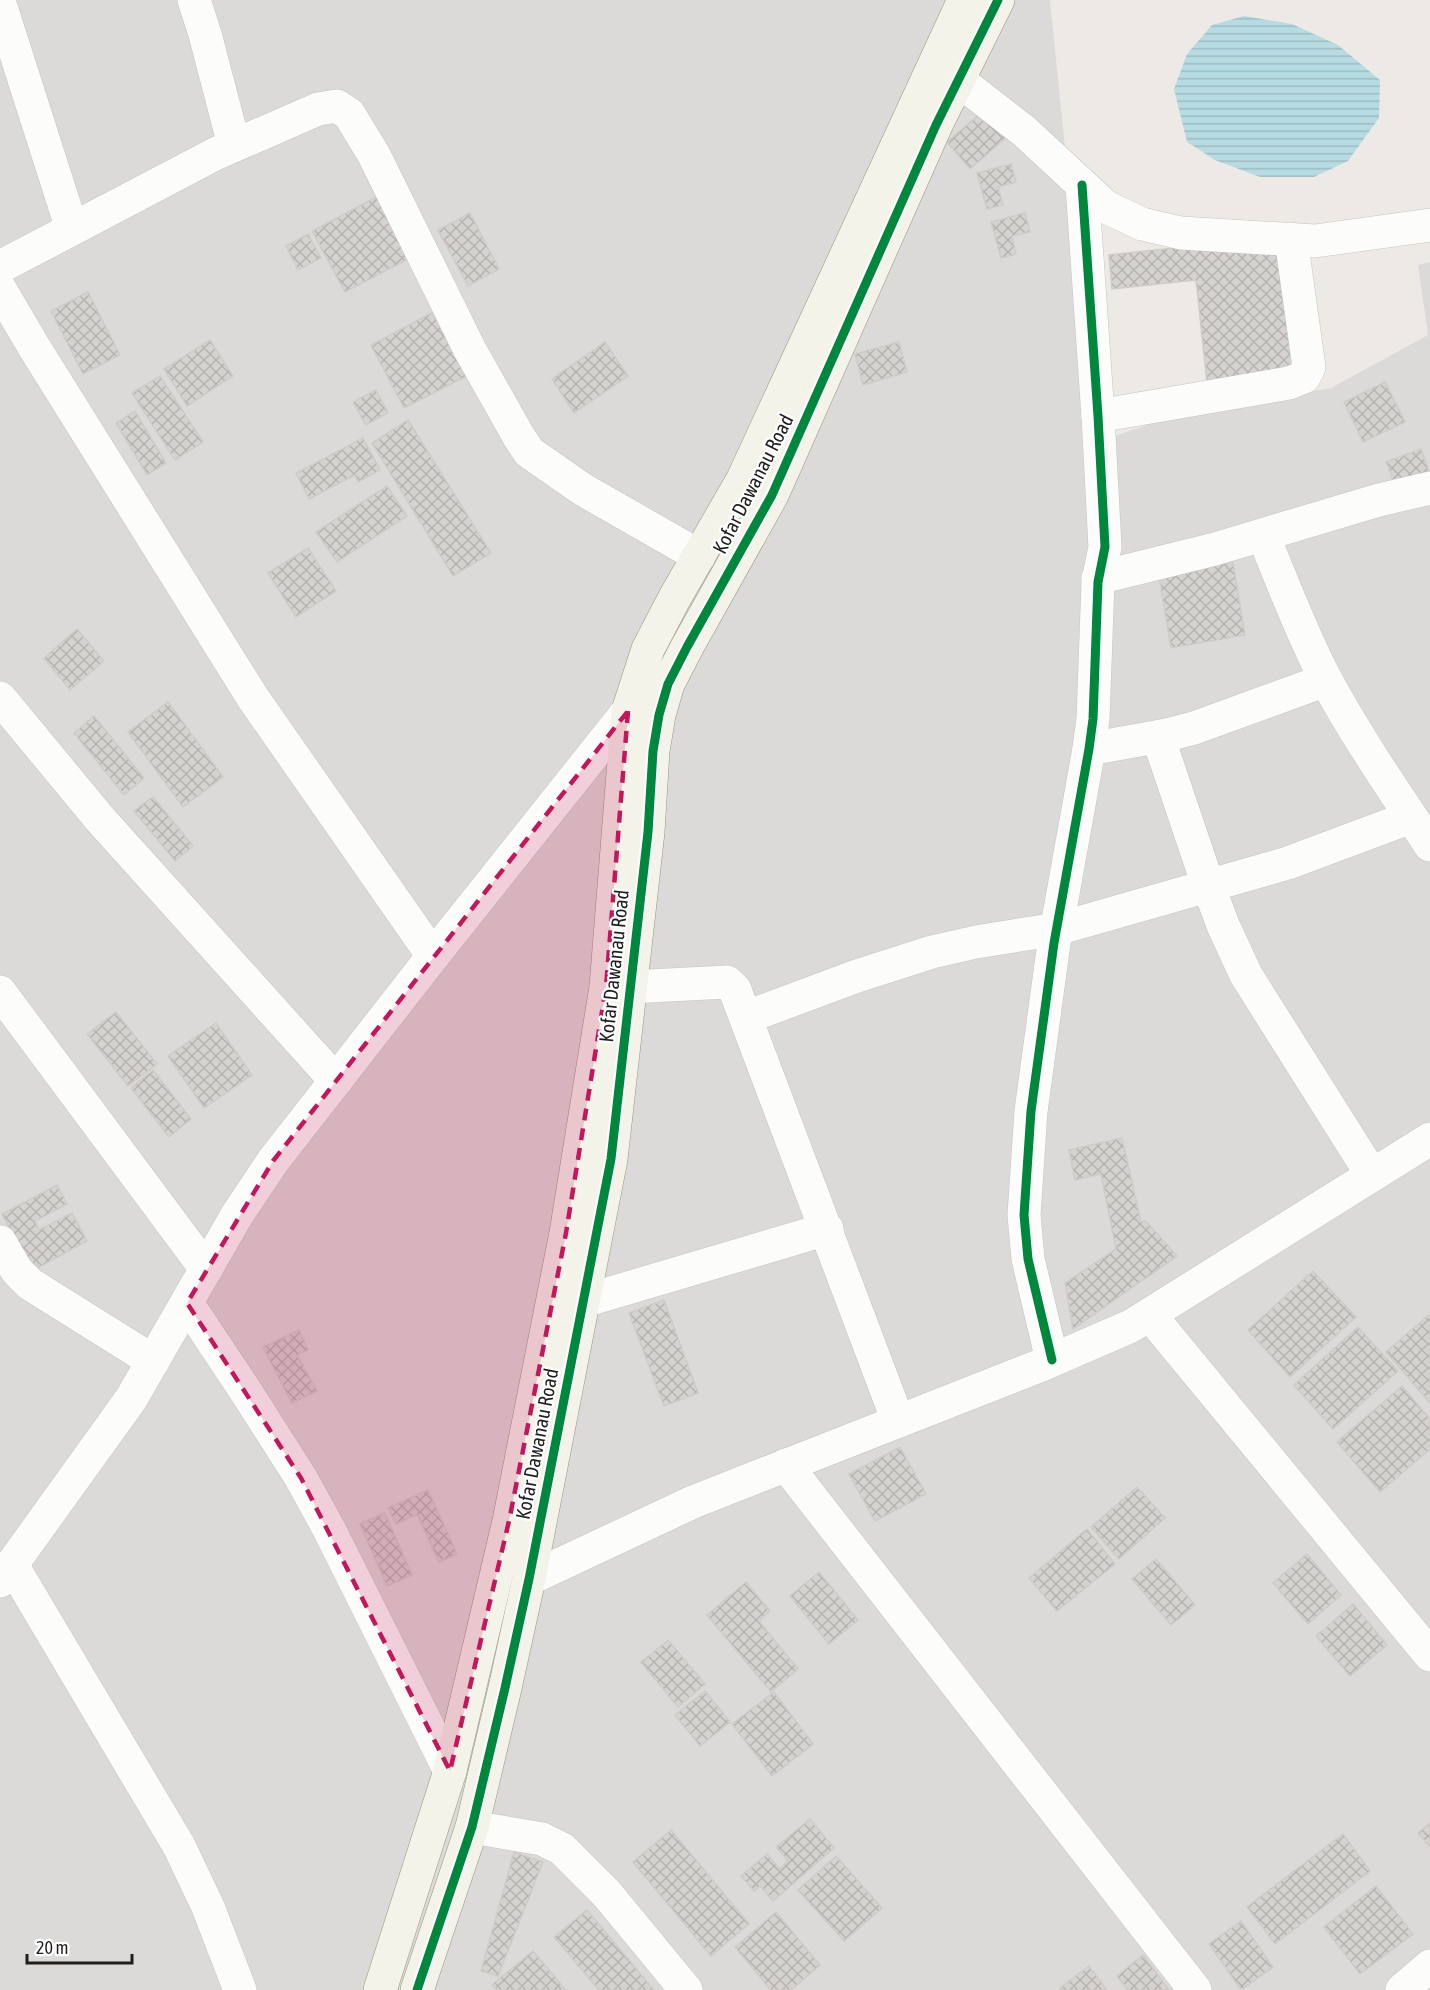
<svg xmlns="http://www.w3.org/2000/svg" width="1430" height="1990" font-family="'Asap Condensed',sans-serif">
	<defs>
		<pattern id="water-rules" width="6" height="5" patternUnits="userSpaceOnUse" patternTransform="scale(1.5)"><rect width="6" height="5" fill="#b7dbe2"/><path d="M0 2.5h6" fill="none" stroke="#9dbcc1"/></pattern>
		<pattern id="building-cross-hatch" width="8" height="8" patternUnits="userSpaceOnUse" patternTransform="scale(1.5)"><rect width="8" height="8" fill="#d5d2cf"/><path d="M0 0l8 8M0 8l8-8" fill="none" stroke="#b6b4b1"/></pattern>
	</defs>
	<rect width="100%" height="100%" fill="#edeae6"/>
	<path fill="#dcdad8" d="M 0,0 L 1050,0 L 1095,443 L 1187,411 L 1331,388 L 1428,335 L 1418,265 L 1430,262 L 1430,1990 L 0,1990 Z"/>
	<path fill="url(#water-rules)" d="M 1244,16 L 1292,24 L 1338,45 L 1380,80 L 1379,118 L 1348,161 L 1314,177 L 1260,177 L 1215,160 L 1187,142 L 1174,89 L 1187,54 L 1212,25 Z"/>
	<g fill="url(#building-cross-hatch)" stroke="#d0cbc7" stroke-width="1.5">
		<path d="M 988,107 L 1010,134 L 970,169 L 947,142 Z"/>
		<path d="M 1011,164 L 1016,182 L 998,187 L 1003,205 L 987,209 L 977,173 Z"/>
		<path d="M 382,194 L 414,256 L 345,292 L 312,231 Z"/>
		<path d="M 470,213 L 499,269 L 468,286 L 438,230 Z"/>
		<path d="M 1025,213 L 1030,232 L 1012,236 L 1016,254 L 1001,258 L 991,222 Z"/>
		<path d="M 308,234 L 321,258 L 298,270 L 286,246 Z"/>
		<path d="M 1192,246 L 1278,252 L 1295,371 L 1207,382 L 1196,280 L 1112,289 L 1109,255 Z"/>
		<path d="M 88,292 L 120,355 L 83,374 L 51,311 Z"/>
		<path d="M 437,310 L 471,374 L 404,408 L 371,345 Z"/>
		<path d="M 210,340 L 233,376 L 187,406 L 164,369 Z"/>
		<path d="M 605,342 L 628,376 L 574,413 L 552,379 Z"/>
		<path d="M 899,342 L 907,372 L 863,385 L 855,354 Z"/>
		<path d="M 160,376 L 203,442 L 175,460 L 132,393 Z"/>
		<path d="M 1385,382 L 1405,422 L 1363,442 L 1344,402 Z"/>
		<path d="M 376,390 L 388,413 L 366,425 L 353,402 Z"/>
		<path d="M 135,411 L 166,463 L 147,475 L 116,423 Z"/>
		<path d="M 408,420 L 491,553 L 453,576 L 372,443 Z"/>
		<path d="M 363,438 L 380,470 L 358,482 L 355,475 L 309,499 L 296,473 Z"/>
		<path d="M 1421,449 L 1430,474 L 1398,492 L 1386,462 Z"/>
		<path d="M 387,486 L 407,516 L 337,562 L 316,532 Z"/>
		<path d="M 308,548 L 336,591 L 296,617 L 268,573 Z"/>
		<path d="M 1232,557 L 1245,635 L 1171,648 L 1158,570 Z"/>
		<path d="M 77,629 L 104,661 L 70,690 L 44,658 Z"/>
		<path d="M 168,702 L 223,777 L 183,807 L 128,732 Z"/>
		<path d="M 94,716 L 144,778 L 124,795 L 74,733 Z"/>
		<path d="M 153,797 L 193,846 L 175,861 L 134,811 Z"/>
		<path d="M 116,1012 L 157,1064 L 128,1086 L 87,1034 Z"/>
		<path d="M 216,1023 L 252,1075 L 204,1108 L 168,1056 Z"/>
		<path d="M 153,1070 L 191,1119 L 169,1137 L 131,1088 Z"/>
		<path d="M 1122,1138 L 1141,1222 L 1146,1221 L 1177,1256 L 1073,1329 L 1065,1283 L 1116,1249 L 1101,1174 L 1075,1180 L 1069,1150 Z"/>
		<path d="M 57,1185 L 67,1204 L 35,1221 L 39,1230 L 72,1213 L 87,1241 L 32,1271 L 2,1214 Z"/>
		<path d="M 1313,1271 L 1356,1317 L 1290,1377 L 1248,1330 Z"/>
		<path d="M 664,1300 L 698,1393 L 664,1406 L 629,1313 Z"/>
		<path d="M 1430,1314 L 1430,1403 L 1386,1352 Z"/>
		<path d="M 1358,1327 L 1398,1371 L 1333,1429 L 1294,1385 Z"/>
		<path d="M 299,1330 L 308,1350 L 297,1355 L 317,1391 L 292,1403 L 263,1347 Z"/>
		<path d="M 1402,1386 L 1430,1419 L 1430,1449 L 1380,1492 L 1337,1442 Z"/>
		<path d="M 900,1447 L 926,1494 L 875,1521 L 849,1474 Z"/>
		<path d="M 1137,1487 L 1165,1518 L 1119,1559 L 1091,1527 Z"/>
		<path d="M 428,1490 L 457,1554 L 439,1562 L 417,1514 L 396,1524 L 388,1508 Z"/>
		<path d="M 385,1513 L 412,1575 L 387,1586 L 360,1524 Z"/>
		<path d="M 1087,1529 L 1115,1564 L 1057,1611 L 1029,1578 Z"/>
		<path d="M 1307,1554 L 1341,1595 L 1308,1624 L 1273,1583 Z"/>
		<path d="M 1156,1559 L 1195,1605 L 1171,1625 L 1132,1579 Z"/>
		<path d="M 819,1572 L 858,1620 L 829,1644 L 790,1596 Z"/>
		<path d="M 746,1582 L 770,1611 L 759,1621 L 798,1669 L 771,1692 L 707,1615 Z"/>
		<path d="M 1353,1604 L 1387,1645 L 1350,1676 L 1316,1636 Z"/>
		<path d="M 668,1640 L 705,1684 L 678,1707 L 641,1662 Z"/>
		<path d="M 705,1691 L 730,1722 L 700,1746 L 675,1715 Z"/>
		<path d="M 774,1692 L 813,1744 L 772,1776 L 732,1724 Z"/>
		<path d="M 810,1819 L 834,1848 L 773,1901 L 760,1886 L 754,1891 L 741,1876 L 767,1854 L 780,1869 L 788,1861 L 776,1847 Z"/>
		<path d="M 1430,1823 L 1430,1847 L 1418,1833 Z"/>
		<path d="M 671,1830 L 749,1924 L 711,1956 L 633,1862 Z"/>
		<path d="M 1343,1834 L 1370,1871 L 1275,1944 L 1247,1907 Z"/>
		<path d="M 514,1852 L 543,1862 L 498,1976 L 481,1971 Z"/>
		<path d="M 836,1856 L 882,1908 L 844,1941 L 798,1890 Z"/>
		<path d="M 1376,1886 L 1413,1934 L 1360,1974 L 1324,1927 Z"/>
		<path d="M 587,1910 L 654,1990 L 599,1990 L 554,1937 Z"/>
		<path d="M 776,1912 L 820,1965 L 791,1990 L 771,1990 L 735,1947 Z"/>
		<path d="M 1241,1921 L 1273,1967 L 1241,1990 L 1209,1944 Z"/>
		<path d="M 533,1951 L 566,1990 L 497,1990 L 492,1985 Z"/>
		<path d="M 1143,1955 L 1169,1990 L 1128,1990 L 1117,1976 Z"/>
		<path d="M 1089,1966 L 1107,1990 L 1061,1990 L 1060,1988 Z"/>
	</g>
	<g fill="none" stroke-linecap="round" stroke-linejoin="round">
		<g stroke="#c5c4c2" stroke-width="34">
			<g id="street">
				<path d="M 194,0 L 205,34 L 234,145"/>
				<path d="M 0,4 L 72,229"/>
				<path d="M 957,79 L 1024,131 L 1106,207 L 1142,224 L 1181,233 L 1315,241 L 1430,225"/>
				<path d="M 0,267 L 215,154 L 318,109 L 337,106 L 349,114 L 374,155 L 470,350 L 519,437 L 529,452 L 582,489 L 699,556"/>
				<path d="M 0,289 L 34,347 L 253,698 L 433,956"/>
				<path d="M 1098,416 L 1289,383 L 1304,377 L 1309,367 L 1291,239"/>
				<path d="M 1263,535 C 1283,583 1301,632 1325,678 C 1356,736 1394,791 1430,845"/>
				<path d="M 1098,578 L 1215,549 L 1379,500 L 1430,488"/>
				<path d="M 0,698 L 100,819 L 336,1081"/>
				<path d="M 1158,737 L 1208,885 L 1223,925 L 1246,975 L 1372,1175"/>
				<path d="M 1089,749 L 1167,735 L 1194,728 L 1326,680"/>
				<path d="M 630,987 L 727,982 L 735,990 L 898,1421"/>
				<path d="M 0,992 L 206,1269"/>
				<path d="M 747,1017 L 857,976 L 932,952 L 976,942 L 1057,929 L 1288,863 L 1411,817"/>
				<path d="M 0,1242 L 17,1271 L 30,1284 L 153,1361"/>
				<path d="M 584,1301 L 827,1229"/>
				<path d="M 187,1303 L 243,1387 L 301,1478 L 330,1531 L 450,1771"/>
				<path d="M 1150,1315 L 1430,1655"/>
				<path d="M 1052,1360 L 1028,1259 L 1024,1215 L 1031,1111 L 1054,943 L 1089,749 L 1093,719 L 1098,582 L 1105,547 L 1098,416 L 1082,185"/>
				<path d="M 786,1465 L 1195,1990"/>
				<path d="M 12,1565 L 179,1846 L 208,1907 L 240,1990"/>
				<path d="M 529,1579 L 693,1502 L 1039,1366 L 1131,1326 L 1430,1139"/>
				<path d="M 0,1581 L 131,1399 L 237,1215 L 273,1161 L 433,956 L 628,711"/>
				<path d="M 472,1827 L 542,1839 L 562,1849 L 607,1894 L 686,1990"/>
				<path d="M 1402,1990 L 1430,1966"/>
			</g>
		</g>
		<g stroke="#96967d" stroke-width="34">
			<g id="secondary">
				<path d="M 380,1990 L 450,1771 L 509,1521 L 566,1233 L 606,987 L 628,711 L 648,649 L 674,599 L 743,479 L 964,0"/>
				<path d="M 417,1990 L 472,1827 L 505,1688 L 529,1579 L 611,1159 L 648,832 L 653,751 L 659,715 L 668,684 L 687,647 L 772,495 L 936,125 L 998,0"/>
			</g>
		</g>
		<use href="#street" stroke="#fcfcfb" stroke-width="33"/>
		<use href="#secondary" stroke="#f4f3ea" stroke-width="33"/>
		<g stroke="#fff" stroke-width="13">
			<g id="cycleway">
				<path d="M 1052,1360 L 1028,1259 L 1024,1215 L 1031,1111 L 1054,943 L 1089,749 L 1093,719 L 1098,582 L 1105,547 L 1098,416 L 1082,185"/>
				<path d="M 417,1990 L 472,1827 L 505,1688 L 529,1579 L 611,1159 L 648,832 L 653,751 L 659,715 L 668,684 L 687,647 L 772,495 L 936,125 L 998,0"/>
			</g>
		</g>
		<use href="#cycleway" stroke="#00873e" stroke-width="9"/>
	</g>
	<path fill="#c2185b" fill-opacity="0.2" stroke="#c2185b" stroke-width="4.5" stroke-dasharray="12 8" stroke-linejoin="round" d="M 628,711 L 606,987 L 566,1233 L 509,1521 L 450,1771 L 301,1478 L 187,1303 L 273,1161 Z"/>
	<g text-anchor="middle" stroke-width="4.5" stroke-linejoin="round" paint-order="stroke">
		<g font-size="20" fill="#1e1e1e" stroke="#fff">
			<text transform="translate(753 484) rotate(-63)" y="7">Kofar Dawanau Road</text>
			<text transform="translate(614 966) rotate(-84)" y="7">Kofar Dawanau Road</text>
			<text transform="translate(537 1444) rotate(-79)" y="7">Kofar Dawanau Road</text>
		</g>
	</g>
	<path d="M27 1954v9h105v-9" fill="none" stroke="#1e1e1e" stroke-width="3"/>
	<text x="36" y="1954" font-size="18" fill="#1e1e1e" stroke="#ffffff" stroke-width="4.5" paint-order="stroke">20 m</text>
</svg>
